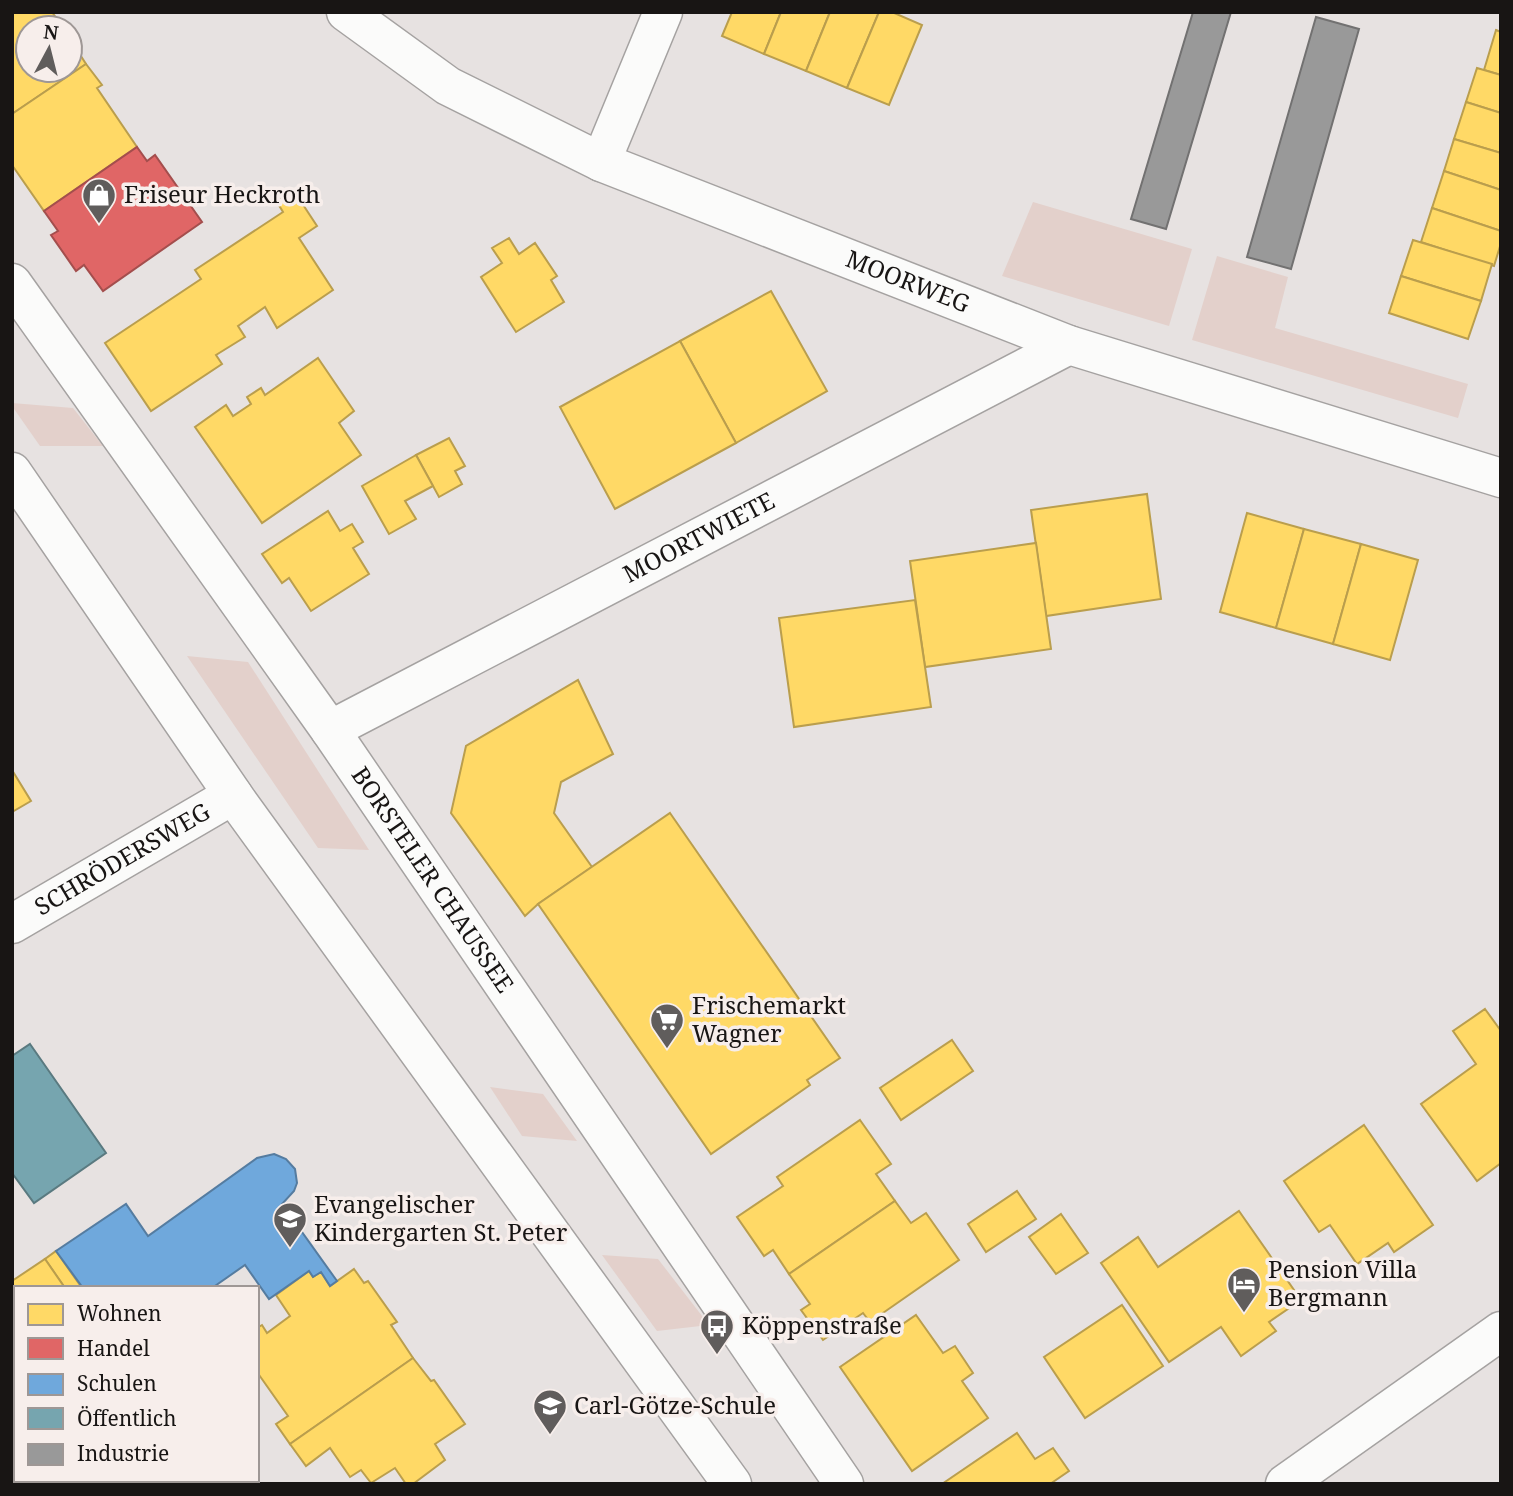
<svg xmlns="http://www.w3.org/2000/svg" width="1513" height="1496" font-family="'Noto Serif',serif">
	<rect width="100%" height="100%" fill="#e7e2e1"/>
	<g fill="#e3d0cb">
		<path d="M 1033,202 L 1192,249 L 1169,326 L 1002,276 Z"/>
		<path d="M 1217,256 L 1288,277 L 1275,328 L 1468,384 L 1458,418 L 1192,340 Z"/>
		<path d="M 12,403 L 73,408 L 103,446 L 40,446 L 12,406 Z"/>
		<path d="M 187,656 L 248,662 L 369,850 L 318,848 Z"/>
		<path d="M 490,1087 L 543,1094 L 577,1141 L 522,1136 Z"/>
		<path d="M 602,1255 L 658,1259 L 709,1325 L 657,1331 Z"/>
	</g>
	<g fill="#ffd966" stroke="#ba9e4d" stroke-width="2">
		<path d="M 12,12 L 52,12 L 63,28 L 28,28 L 28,70 L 70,70 L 70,39 L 86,64 L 12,114 Z"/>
		<path d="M 732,12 L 781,12 L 764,54 L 722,36 Z"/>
		<path d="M 781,12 L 830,12 L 806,71 L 764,54 Z"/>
		<path d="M 830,12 L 879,12 L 847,88 L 806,71 Z"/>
		<path d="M 879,12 L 892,12 L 922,25 L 889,105 L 847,88 Z"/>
		<path d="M 1496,30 L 1501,32 L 1501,75 L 1484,70 Z"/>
		<path d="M 86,64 L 102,85 L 97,88 L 137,147 L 44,211 L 12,165 L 12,114 Z"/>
		<path d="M 1477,68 L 1501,75 L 1501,113 L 1466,102 Z"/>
		<path d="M 1466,102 L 1501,113 L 1501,153 L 1454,139 Z"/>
		<path d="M 1454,139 L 1501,153 L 1501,190 L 1444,171 Z"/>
		<path d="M 1444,171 L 1501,190 L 1501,231 L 1432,208 Z"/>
		<path d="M 294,191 L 317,226 L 299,238 L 333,290 L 277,328 L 265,307 L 238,326 L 245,337 L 216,355 L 222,364 L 151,411 L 105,343 L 201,279 L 195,270 L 283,212 L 277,202 Z"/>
		<path d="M 1432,208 L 1501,231 L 1501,243 L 1494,266 L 1421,242 Z"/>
		<path d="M 509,238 L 519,254 L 535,243 L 557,276 L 551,280 L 564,302 L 516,332 L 481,277 L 502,263 L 492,248 Z"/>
		<path d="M 1413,240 L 1492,264 L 1481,301 L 1401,276 Z"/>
		<path d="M 1401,276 L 1481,301 L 1468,339 L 1389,313 Z"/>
		<path d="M 771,291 L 827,391 L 736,443 L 680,341 Z"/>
		<path d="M 680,341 L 736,443 L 615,509 L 560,407 Z"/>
		<path d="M 318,358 L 354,411 L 339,423 L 361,455 L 262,523 L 195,427 L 226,405 L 233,416 L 251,404 L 247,397 L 261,388 L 265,395 Z"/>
		<path d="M 449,438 L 465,466 L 455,471 L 462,484 L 439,497 L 416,455 Z"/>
		<path d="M 416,455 L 433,486 L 405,501 L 416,519 L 389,534 L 362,486 Z"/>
		<path d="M 1147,494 L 1161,599 L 1046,616 L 1031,510 Z"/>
		<path d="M 328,511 L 340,531 L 352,524 L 363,542 L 353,548 L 369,574 L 311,611 L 289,578 L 282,583 L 262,554 Z"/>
		<path d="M 1247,513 L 1304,529 L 1276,628 L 1220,612 Z"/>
		<path d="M 1304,529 L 1361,544 L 1333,644 L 1276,628 Z"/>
		<path d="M 1036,543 L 1051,649 L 925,667 L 910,561 Z"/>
		<path d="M 1361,544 L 1418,560 L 1390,660 L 1333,644 Z"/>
		<path d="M 915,600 L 931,707 L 794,727 L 779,618 Z"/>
		<path d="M 578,680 L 613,754 L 561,782 L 554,813 L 592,867 L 538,904 L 525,916 L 451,813 L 466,746 Z"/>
		<path d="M 12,770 L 31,801 L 12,812 Z"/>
		<path d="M 670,813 L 840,1058 L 807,1080 L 810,1085 L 711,1154 L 538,904 Z"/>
		<path d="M 1485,1009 L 1501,1031 L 1501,1163 L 1477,1181 L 1421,1104 L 1476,1064 L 1453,1031 Z"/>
		<path d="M 952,1040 L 973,1071 L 901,1120 L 880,1088 Z"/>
		<path d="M 860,1120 L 891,1164 L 876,1174 L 895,1201 L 789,1274 L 773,1250 L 764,1256 L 737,1217 L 783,1186 L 777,1177 Z"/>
		<path d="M 1364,1125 L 1433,1225 L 1394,1252 L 1388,1243 L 1357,1264 L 1330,1225 L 1319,1232 L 1284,1181 Z"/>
		<path d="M 1017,1191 L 1036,1219 L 986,1252 L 968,1224 Z"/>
		<path d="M 895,1201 L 911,1223 L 926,1213 L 959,1260 L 870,1322 L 863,1313 L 823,1340 L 801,1310 L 810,1304 L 789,1274 Z"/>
		<path d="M 1239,1211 L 1301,1300 L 1269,1322 L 1276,1331 L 1241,1356 L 1221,1327 L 1169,1362 L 1101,1263 L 1138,1237 L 1158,1267 Z"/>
		<path d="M 1061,1214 L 1088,1253 L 1056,1274 L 1029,1237 Z"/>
		<path d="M 56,1251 L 82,1288 L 65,1288 L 45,1259 Z"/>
		<path d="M 45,1259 L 65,1288 L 16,1288 L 16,1360 L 12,1355 L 12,1281 Z"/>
		<path d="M 354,1269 L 364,1283 L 368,1281 L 397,1322 L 391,1325 L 413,1358 L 290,1444 L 276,1424 L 288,1416 L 257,1372 L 257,1328 L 262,1325 L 267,1333 L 290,1316 L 276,1295 L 309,1271 L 313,1277 L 321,1272 L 330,1286 Z"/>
		<path d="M 1122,1305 L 1163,1366 L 1085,1418 L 1044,1357 Z"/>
		<path d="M 916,1315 L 943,1353 L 955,1346 L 973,1373 L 962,1381 L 988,1418 L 912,1471 L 840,1367 Z"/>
		<path d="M 413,1358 L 431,1381 L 434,1380 L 465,1424 L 435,1444 L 445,1460 L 413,1484 L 406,1484 L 395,1468 L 371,1483 L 361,1470 L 350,1477 L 330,1448 L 306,1466 L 290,1444 Z"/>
		<path d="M 1017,1433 L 1035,1459 L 1053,1448 L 1069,1471 L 1050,1484 L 942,1484 Z"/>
		<path d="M 85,1480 L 219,1480 L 222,1484 L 87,1484 Z"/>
	</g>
	<path fill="#e06666" stroke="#a44e4d" stroke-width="2" d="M 137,147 L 147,161 L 155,155 L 202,222 L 103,291 L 84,265 L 76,271 L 51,235 L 58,231 L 44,211 Z"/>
	<path fill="#6fa8dc" stroke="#557ca0" stroke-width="2" d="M 274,1154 L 286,1159 L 295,1169 L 297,1183 L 294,1191 L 282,1204 L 337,1281 L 330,1286 L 321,1272 L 313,1277 L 309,1271 L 269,1299 L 245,1265 L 212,1288 L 83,1288 L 56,1251 L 126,1204 L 148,1236 L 257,1158 Z"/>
	<path fill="#76a5af" stroke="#5a7a80" stroke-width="2" d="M 30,1044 L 106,1153 L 34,1203 L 12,1173 L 12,1056 Z"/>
	<g fill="#999" stroke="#727171" stroke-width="2">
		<path d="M 1193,12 L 1231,12 L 1166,229 L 1131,219 Z"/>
		<path d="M 1316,17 L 1359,29 L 1291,269 L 1247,257 Z"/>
	</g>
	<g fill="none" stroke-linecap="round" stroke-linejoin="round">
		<g stroke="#a5a2a1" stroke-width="41">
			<g id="minor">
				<path id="s1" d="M 346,12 L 448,86 L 601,162 L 1069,345 L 1501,478"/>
				<path d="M 601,162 L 663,12"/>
				<path id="s2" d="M 12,283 L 330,730 L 844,1484"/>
				<path id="s3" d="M 330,730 L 1069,345"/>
				<path id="s4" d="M 12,924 L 233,795"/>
				<path d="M 1285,1484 L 1501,1331"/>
			</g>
		</g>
		<g stroke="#a5a2a1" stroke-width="41">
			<path id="secondary" d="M 12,472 L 238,802 L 732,1484"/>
		</g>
		<use href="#minor" stroke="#fbfbfa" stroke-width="38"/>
		<use href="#secondary" stroke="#fbfbfa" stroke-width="38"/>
	</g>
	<defs>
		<g id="shop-pin" transform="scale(1.75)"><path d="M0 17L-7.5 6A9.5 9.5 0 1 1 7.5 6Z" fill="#605d5c" stroke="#f7eeeb"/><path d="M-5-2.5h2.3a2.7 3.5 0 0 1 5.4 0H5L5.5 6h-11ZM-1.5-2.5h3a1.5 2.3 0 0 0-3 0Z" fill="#fff"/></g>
		<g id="supermarket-pin" transform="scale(1.75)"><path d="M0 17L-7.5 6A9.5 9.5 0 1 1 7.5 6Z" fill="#605d5c" stroke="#f7eeeb"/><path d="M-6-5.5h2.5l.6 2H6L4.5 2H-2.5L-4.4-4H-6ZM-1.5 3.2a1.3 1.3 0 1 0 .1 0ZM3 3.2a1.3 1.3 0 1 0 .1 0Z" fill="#fff"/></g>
		<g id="school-pin" transform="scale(1.75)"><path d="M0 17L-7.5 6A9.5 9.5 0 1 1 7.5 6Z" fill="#605d5c" stroke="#f7eeeb"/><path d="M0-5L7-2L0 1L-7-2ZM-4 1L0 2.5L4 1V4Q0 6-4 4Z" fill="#fff"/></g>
		<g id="hotel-pin" transform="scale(1.75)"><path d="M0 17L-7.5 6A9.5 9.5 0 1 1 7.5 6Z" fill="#605d5c" stroke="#f7eeeb"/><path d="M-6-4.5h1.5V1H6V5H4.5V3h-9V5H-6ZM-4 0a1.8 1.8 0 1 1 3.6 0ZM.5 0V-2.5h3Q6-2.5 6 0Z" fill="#fff"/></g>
		<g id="bus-pin" transform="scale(1.75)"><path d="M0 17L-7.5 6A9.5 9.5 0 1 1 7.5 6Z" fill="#605d5c" stroke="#f7eeeb"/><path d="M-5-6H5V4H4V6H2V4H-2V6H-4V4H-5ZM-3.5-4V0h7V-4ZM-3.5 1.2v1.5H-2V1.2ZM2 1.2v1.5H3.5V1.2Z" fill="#fff"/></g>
	</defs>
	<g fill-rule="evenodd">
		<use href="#shop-pin" x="99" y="195"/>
		<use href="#supermarket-pin" x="667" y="1020"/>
		<use href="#school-pin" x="290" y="1219"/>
		<use href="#hotel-pin" x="1244" y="1284"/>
		<use href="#bus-pin" x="717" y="1326"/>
		<use href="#school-pin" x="550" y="1406"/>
	</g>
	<g text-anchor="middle" stroke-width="7" stroke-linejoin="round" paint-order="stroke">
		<g font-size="24" fill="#181514" stroke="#f7eeeb" text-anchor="start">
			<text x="124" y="203">Friseur Heckroth</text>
			<text x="692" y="1014">Frischemarkt<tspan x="692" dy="28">Wagner</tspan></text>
			<text x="314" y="1213">Evangelischer<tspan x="314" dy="28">Kindergarten St. Peter</tspan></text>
			<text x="1268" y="1278">Pension Villa<tspan x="1268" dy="28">Bergmann</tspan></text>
			<text x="742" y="1334">Köppenstraße</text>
			<text x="574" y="1414">Carl-Götze-Schule</text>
		</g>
		<g font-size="24" fill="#181514" stroke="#f7eeeb">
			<text dy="8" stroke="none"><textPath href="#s1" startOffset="626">MOORWEG</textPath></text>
			<text dy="8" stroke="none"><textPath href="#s3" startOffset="416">MOORTWIETE</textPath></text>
			<text dy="8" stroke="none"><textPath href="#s4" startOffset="128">SCHRÖDERSWEG</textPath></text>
			<text dy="8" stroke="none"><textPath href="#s2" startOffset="730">BORSTELER CHAUSSEE</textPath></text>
		</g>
	</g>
	<rect width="1513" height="1496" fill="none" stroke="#181514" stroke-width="28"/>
	<rect x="14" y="1286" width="245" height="196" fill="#f7eeeb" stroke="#9e9795" stroke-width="2"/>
	<rect x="28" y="1304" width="35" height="21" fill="#ffd966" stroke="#9e9795" stroke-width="2"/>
	<text x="77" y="1321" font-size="21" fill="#181514">Wohnen</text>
	<rect x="28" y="1338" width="35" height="21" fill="#e06666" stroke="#9e9795" stroke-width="2"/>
	<text x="77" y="1356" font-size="21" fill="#181514">Handel</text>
	<rect x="28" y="1374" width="35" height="21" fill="#6fa8dc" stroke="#9e9795" stroke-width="2"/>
	<text x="77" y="1391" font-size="21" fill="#181514">Schulen</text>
	<rect x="28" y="1408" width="35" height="21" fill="#76a5af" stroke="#9e9795" stroke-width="2"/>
	<text x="77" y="1426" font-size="21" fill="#181514">Öffentlich</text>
	<rect x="28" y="1444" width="35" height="21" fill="#999999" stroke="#9e9795" stroke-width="2"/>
	<text x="77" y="1461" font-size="21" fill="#181514">Industrie</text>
	<g transform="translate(49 49) rotate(7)"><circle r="33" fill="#f7eeeb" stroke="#9e9795" stroke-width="2"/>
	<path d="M0-5L12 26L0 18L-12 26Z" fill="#605d5c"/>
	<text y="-10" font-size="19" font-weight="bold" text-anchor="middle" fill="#181514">N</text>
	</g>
</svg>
